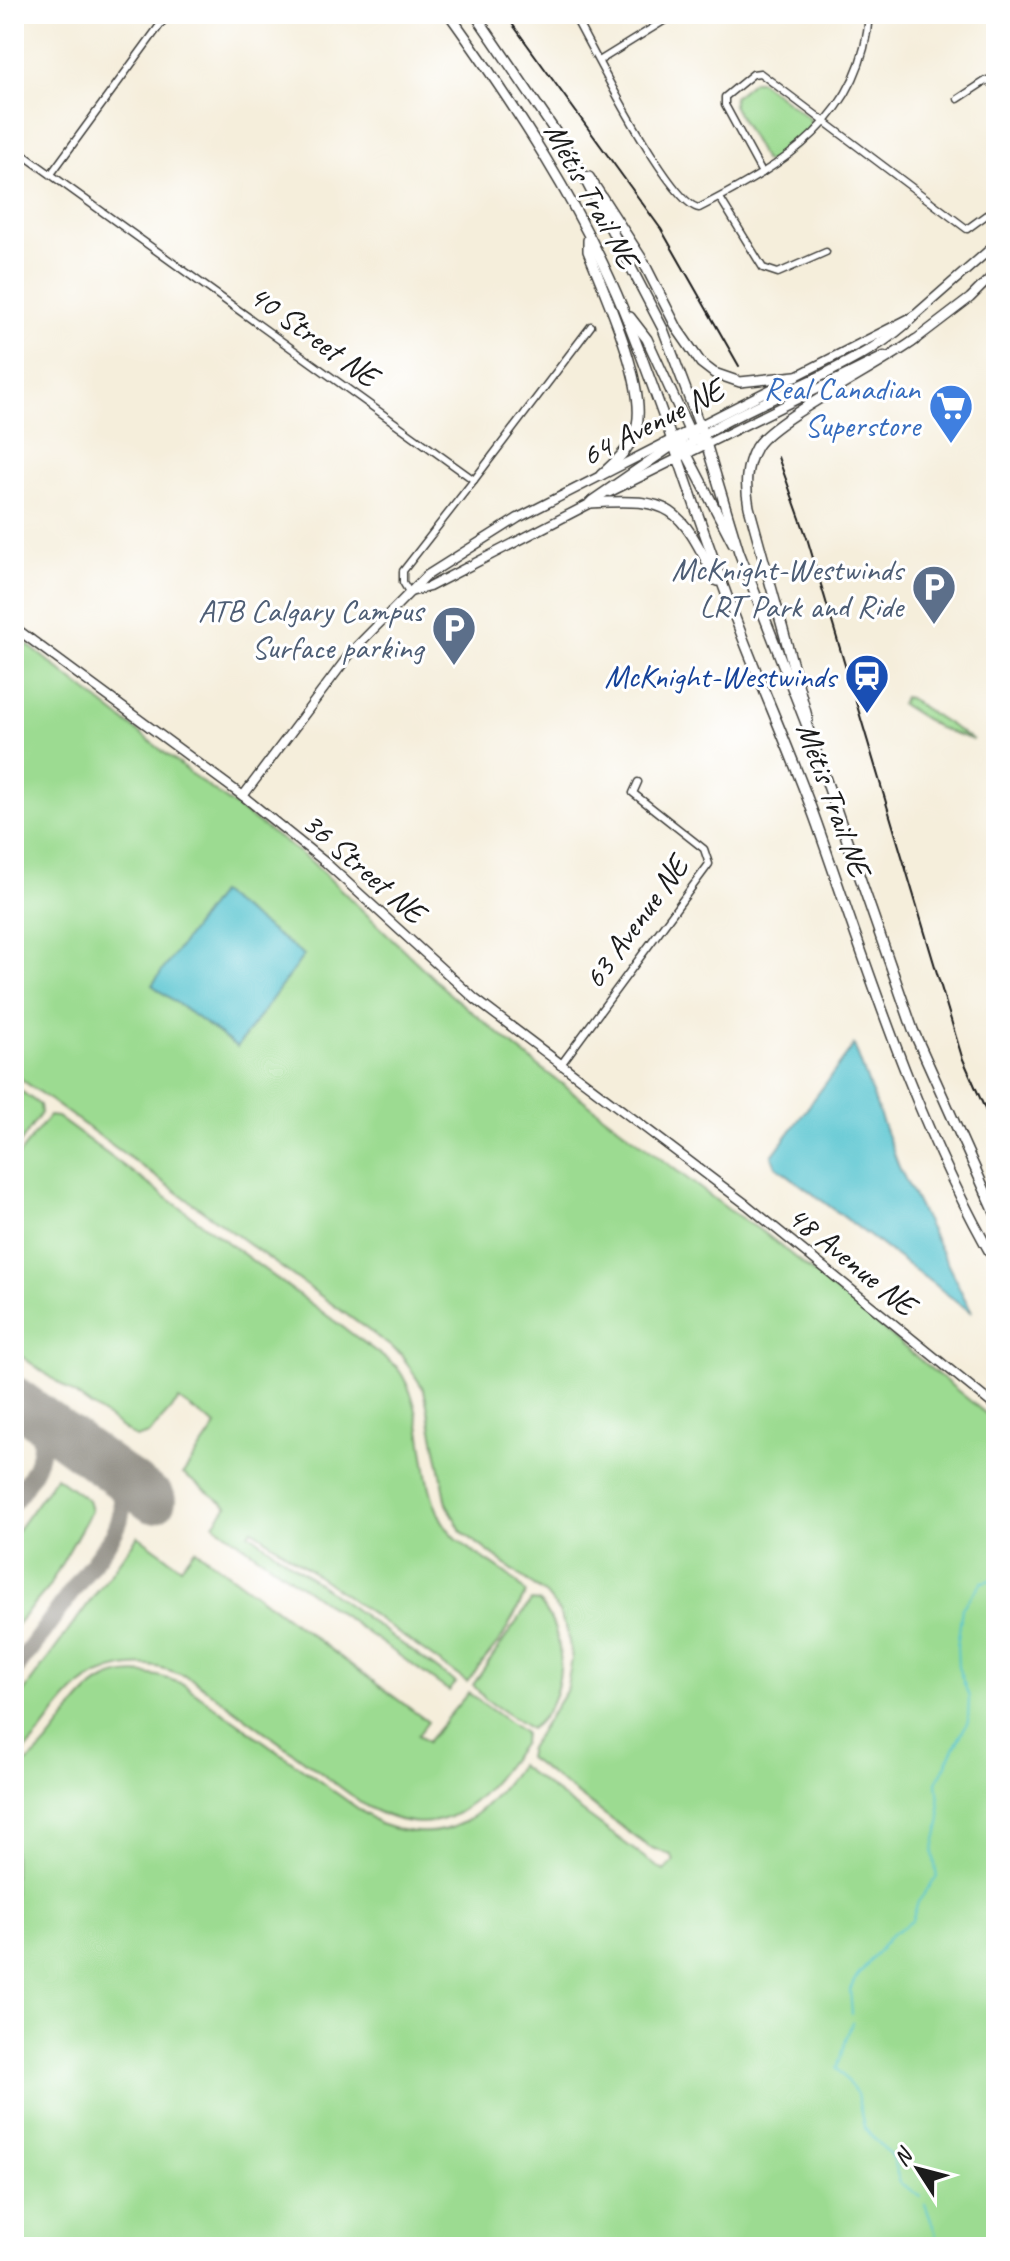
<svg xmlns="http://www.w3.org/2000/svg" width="1010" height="2261" font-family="Caveat,sans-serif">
	<rect width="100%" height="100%" fill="#fff"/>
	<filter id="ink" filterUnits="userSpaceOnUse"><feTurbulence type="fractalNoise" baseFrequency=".0125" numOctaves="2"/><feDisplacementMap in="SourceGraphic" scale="16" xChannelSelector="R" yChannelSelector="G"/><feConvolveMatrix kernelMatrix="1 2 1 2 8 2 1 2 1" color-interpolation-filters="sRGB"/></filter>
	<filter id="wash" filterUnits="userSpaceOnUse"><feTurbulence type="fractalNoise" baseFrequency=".006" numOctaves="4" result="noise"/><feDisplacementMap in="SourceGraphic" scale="32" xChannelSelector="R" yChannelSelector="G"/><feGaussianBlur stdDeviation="1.8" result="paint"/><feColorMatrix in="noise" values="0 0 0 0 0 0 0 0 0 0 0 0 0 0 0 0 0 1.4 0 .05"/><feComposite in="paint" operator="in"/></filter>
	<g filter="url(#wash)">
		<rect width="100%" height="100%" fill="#f5eedb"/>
		<g fill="#9cdb91" stroke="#5c7c56" stroke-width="2">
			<path d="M 753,81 L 760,81 L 810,119 L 811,126 L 793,149 L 771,163 L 764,161 L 733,105 L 734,97 Z"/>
			<path d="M 14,634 L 203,783 L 312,862 L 451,995 L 541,1068 L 729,1210 L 766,1234 L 996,1422 L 996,2247 L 14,2247 L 14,1771 C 78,1736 75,1641 183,1684 L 380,1824 C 446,1848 482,1819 519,1765 L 656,1866 L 664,1871 L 674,1861 L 671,1855 L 649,1847 L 527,1757 L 529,1748 L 566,1691 L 572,1659 L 567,1631 L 558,1610 L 546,1595 L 461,1531 L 447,1504 L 424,1390 L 401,1354 L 14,1074 Z"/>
			<path d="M 904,697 L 908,698 L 973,740 L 939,728 L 901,704 Z"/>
			<path d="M 14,1086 L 40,1105 L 41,1113 L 14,1152 Z"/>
			<path d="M 49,1116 L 57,1117 L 397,1367 C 430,1413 416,1472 442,1520 C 461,1554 504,1563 526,1593 L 502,1638 L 467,1682 L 252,1529 L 249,1533 L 456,1683 L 449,1691 L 214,1524 L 227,1506 L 183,1474 L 216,1426 L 179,1400 L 149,1434 L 136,1438 L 14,1351 L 14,1161 Z"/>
			<path d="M 56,1477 L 88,1500 L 91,1511 L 48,1588 L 14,1628 L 14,1535 Z"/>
			<path d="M 138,1536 L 181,1567 L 195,1549 L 428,1722 L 418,1735 L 427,1742 L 468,1693 L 524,1733 L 523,1743 C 479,1803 445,1849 366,1806 L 194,1680 C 170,1669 149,1662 123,1667 C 62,1679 57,1725 14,1761 L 14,1705 Z"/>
			<path d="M 531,1601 L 539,1602 C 569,1635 568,1703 530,1729 L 485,1699 L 473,1685 Z"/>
		</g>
		<g fill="#58c5d0" stroke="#3a7076" stroke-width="2">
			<path d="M 219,893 L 304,955 L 237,1047 L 152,985 Z"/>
			<path d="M 854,1045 L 899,1167 L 972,1313 L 776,1166 L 772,1156 Z"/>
		</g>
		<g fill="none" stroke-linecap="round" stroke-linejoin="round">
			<g stroke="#58c5d0" stroke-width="2">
				<path d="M 852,2014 L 850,1990 L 854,1981 L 892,1934 L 912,1921 L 918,1902 L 937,1877 L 933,1852 L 941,1819 L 937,1782 L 968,1721 L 969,1697 L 958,1667 L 957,1646 L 962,1608 L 982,1582 L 996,1579"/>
				<path d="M 852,2022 L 837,2068 L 857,2094 L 864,2127 L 892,2157 L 900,2183 L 921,2197"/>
				<path d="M 925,2204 L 936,2234 L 933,2247"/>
			</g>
			<g stroke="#88857c" stroke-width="18">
				<path d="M 14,1402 C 59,1433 40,1465 14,1501"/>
				<path d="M 14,1671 L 113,1535 C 143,1483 88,1455 51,1429"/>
			</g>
			<path stroke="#88857c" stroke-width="46" d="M 14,1399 L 153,1500"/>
		</g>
	</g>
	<g filter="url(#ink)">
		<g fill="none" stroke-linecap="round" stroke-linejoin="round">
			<g stroke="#3d3c39" stroke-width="9">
				<g id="street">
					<path d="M 151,14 L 162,22"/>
					<path d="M 573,14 C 591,46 669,204 699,208 C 783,165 863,118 869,14"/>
					<path d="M 599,61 L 675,14"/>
					<path d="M 958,99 L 987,80 L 996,86"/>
					<path d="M 14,148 L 474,480 L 403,571 L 403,582 L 409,592"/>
					<path d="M 762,173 L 725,105 L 725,97 L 753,74 L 760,73 L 967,229 L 996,208"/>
					<path d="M 51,174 L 168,14"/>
					<path d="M 720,198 L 763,268 L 778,273 L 826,252"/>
					<path d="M 474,480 L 591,326"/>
					<path d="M 560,1066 L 709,864 L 704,849 L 633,793 L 638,782"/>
				</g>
			</g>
			<g stroke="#3d3c39" stroke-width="11">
				<g id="secondary">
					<path d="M 911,343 L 970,298 L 996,272"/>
					<path d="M 610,492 L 884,356"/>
					<path d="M 410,592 L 429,587 L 595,501"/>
					<path d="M 14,627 L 243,796 L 325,862 L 475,999 L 747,1205 L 996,1407"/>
					<path d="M 243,796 L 353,650 L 426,576 L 518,518 L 914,316 L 996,244"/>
				</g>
			</g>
			<g stroke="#3d3c39" stroke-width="12">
				<g id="primary">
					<path d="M 449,14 C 515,106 580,204 623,309 C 663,407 694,508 731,607 C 758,680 791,751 817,824 C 869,972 917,1127 996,1263"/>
					<path d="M 475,14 L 576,162 L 663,329 L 706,443 L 739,552 L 809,731 L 913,1030 L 996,1215"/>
					<path d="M 589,177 L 642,259 L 678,330 L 701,363 L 714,373 L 740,382 L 796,376"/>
					<path d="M 588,240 L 588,251 C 604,291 646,384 637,425 C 633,447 616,461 601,475"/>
					<path d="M 630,317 L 647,339 L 692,437 L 701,442"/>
					<path d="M 681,443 L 733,543"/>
					<path d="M 679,457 C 690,431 797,389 827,373 C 858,357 889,341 914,316"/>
					<path d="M 592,501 L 695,430"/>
					<path d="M 590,503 C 675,497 679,508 717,581"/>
					<path d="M 808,720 L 749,507 C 745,486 745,467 756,447 C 772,420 882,365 915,340"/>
				</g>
			</g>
			<use href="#street" stroke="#fff" stroke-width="6"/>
			<use href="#secondary" stroke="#fff" stroke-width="8"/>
			<use href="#primary" stroke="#fff" stroke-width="9"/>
			<g stroke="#1c1c1c" stroke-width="2">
				<path d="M 505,14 L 661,229 L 739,366"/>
				<path d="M 778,457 L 807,538 L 962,1057 L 996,1134"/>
			</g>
		</g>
	</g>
	<defs>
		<g id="supermarket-pin" transform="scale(2.3)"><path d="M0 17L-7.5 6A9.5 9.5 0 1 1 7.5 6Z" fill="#3f7fe0" stroke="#fff"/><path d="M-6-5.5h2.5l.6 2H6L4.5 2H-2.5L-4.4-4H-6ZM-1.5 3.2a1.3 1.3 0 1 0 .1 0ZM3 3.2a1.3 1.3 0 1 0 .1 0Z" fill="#fff"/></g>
		<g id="parking-pin" transform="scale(2.3)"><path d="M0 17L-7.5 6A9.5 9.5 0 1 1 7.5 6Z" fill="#5c6f8a" stroke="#fff"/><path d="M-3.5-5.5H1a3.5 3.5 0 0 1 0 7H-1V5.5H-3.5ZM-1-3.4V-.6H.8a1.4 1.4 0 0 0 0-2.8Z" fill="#fff"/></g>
		<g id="station-pin" transform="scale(2.3)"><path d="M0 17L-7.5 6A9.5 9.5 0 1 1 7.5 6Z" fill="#1a4fb4" stroke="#fff"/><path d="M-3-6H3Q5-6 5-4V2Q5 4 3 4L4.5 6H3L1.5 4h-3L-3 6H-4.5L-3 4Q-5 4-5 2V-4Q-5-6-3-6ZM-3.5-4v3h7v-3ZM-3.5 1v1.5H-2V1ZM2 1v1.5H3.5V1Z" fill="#fff"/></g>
	</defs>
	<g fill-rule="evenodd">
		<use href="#supermarket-pin" x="951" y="406"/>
		<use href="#parking-pin" x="934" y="587"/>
		<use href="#parking-pin" x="454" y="628"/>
		<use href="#station-pin" x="867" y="676"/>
	</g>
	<g text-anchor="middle" stroke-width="6" stroke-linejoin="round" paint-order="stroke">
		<g font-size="32" fill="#1c1c1c" stroke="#fff">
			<text transform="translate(592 195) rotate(61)" y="11">Métis Trail NE</text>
			<text transform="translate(314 335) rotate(36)" y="11">40 Street NE</text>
			<text transform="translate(652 422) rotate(-27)" y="11">64 Avenue NE</text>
			<text transform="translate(834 799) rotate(70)" y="11">Métis Trail NE</text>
			<text transform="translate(364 867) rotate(41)" y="11">36 Street NE</text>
			<text transform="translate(635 922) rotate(-54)" y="11">63 Avenue NE</text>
			<text transform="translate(852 1260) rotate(39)" y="11">48 Avenue NE</text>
		</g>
		<g font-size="32" fill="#366cbe" stroke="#fff" text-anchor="end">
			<text x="920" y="399">Real Canadian<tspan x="920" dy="37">Superstore</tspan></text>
		</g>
		<g font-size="32" fill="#4e5e75" stroke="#fff" text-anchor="end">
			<text x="903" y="580">McKnight-Westwinds<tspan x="903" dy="37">LRT Park and Ride</tspan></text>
			<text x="423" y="621">ATB Calgary Campus<tspan x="423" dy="37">Surface parking</tspan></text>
		</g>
		<g font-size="32" fill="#164399" stroke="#fff" text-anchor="end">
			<text x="836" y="687">McKnight-Westwinds</text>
		</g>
	</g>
	<rect width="1010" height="2261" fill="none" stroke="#fff" stroke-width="48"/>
	<g transform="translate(918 2169) rotate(306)" stroke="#ffffff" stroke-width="6" paint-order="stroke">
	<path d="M0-6L14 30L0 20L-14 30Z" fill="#1c1c1c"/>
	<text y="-12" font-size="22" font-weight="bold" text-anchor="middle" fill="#1c1c1c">N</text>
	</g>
</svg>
